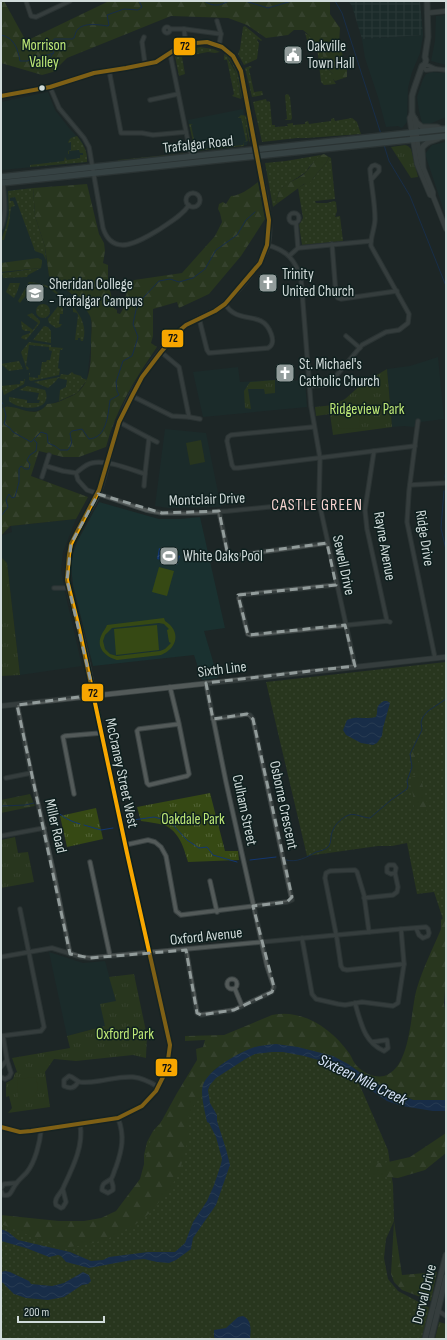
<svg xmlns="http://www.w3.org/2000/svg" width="447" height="1340" font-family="'Sofia Sans Condensed',sans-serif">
	<defs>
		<pattern id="industrial-grid" width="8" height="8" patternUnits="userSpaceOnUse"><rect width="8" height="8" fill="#1a3130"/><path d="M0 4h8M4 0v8" fill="none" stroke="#3a4e4d"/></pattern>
		<pattern id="grass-dots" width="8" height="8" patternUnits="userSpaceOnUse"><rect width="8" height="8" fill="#364914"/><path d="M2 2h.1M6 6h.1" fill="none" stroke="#526336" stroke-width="1.8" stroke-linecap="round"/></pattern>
		<pattern id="forest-firs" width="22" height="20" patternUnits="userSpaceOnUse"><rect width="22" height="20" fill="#364914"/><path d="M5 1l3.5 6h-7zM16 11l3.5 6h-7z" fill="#526336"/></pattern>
		<pattern id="park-tufts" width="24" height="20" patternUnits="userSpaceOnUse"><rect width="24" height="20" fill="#364914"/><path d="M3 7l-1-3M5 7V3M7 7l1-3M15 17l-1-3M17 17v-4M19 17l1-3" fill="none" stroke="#526336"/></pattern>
		<pattern id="water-waves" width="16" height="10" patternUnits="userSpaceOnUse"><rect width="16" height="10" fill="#133772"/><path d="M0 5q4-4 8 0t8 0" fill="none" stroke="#345386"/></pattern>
	</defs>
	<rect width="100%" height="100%" fill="#1d2626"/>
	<g fill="#1a3130">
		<path d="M 446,15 L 446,65 L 431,61 L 435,41 L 436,16 Z"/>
		<path d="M 423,35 L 420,53 L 412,72 L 408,88 L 407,122 L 402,128 L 398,126 L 386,127 L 378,97 L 365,58 L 362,39 Z"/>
		<path d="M 432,72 L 446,73 L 446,117 L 427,125 L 423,124 L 422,123 L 419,111 L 417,97 L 423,79 L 426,74 Z"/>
		<path d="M 48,92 L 55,110 L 69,128 L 82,142 L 87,159 L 87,162 L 1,170 L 1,102 Z"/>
		<path d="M 243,109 L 248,141 L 247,145 L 195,151 L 188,120 Z"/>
		<path d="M 446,142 L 446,217 L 425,154 L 432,145 Z"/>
		<path d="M 33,188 L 35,216 L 45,247 L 49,276 L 58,282 L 81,304 L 87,310 L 91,318 L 91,344 L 87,380 L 64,399 L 52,404 L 47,404 L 43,409 L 36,411 L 27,411 L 7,406 L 1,409 L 1,191 Z"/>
		<path d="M 438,357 L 444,419 L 420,422 L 413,427 L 405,426 L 392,427 L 387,369 L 410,366 Z"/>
		<path d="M 238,367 L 240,382 L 284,379 L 289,381 L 305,380 L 307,407 L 203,417 L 193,372 Z"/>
		<path d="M 165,429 L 206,433 L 221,507 L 168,508 L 155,506 Z"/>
		<path d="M 99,502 L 159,519 L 180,519 L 200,517 L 225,628 L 204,631 L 218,678 L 202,680 L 194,655 L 93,666 L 73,585 L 71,567 L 73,554 L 77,542 Z"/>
		<path d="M 76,519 L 63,552 L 61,570 L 64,588 L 82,666 L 20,675 L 7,563 L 2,558 L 1,536 L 12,532 L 11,526 Z"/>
		<path d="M 49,952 L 83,963 L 105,961 L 116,1001 L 105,1026 L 67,1036 Z"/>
	</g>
	<path fill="url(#industrial-grid)" d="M 348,1 L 420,1 L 423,35 L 362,39 L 352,6 Z"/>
	<g fill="url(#grass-dots)">
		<path d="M 245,26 L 262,40 L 261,41 L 258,39 L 257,40 L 259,43 L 257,59 L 244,65 L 238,54 L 240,49 L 243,27 Z"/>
		<path d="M 305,33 L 310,36 L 314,44 L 321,48 L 326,67 L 333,74 L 333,79 L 336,84 L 324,85 L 321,82 L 317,47 L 309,40 L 307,40 Z"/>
		<path d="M 200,47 L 213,49 L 220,52 L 215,53 L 208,52 L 182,57 L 185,74 L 179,76 L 175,56 L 186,51 Z"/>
		<path d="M 224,54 L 226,54 C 238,66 240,81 243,97 L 242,98 C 237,85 239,69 227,57 L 236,73 L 241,99 L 232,96 L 234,94 L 227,60 L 224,60 L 224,55 L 227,57 Z"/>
		<path d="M 250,66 L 252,67 L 249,69 L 254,92 L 262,91 L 263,95 L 252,97 L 245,68 Z"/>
		<path d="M 288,94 L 290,97 L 292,118 L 291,120 L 286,120 L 285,119 L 287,119 L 285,95 Z"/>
		<path d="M 266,99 L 267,102 L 268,101 L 270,102 L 272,125 L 275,125 L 275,127 L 288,126 L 287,124 L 293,123 L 293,125 L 305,124 L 305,122 L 308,121 L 309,124 L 331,121 L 331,119 L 334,118 L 335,121 L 352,118 L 357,122 L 361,134 L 307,138 L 297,138 L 262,142 L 253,102 Z"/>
		<path d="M 241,115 L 247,116 L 250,142 L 249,141 L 244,116 L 248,141 L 243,142 L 246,141 L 241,118 L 238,118 Z"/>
		<path d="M 189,124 L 193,124 L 191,125 L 195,144 L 201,146 L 202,149 L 243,145 L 243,142 L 244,146 L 195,151 Z"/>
		<path d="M 77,136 C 83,144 88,151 87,162 L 30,167 L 30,165 L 64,161 L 65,157 L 67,160 L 80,158 L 80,155 L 83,155 L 83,153 L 80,153 L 79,150 L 69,151 L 69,154 L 68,154 L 68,151 L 71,150 L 71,142 L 68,143 C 69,138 73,137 77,136 Z"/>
		<path d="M 186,153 L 182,155 L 118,162 L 118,160 Z"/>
		<path d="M 321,155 L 309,167 L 306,172 L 283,187 L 279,192 L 276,202 L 278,203 L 273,207 L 265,163 L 286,161 Z"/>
		<path d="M 329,157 L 331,158 L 335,199 L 315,201 L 316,203 L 327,203 L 334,201 L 336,202 L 337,211 L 335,217 L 340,216 L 343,241 L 302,245 L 299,225 L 303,218 L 298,188 L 313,179 L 314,177 L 326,163 Z"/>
		<path d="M 33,188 L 35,216 L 45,247 L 46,260 L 43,254 L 35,251 L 15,197 L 10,198 L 10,201 L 13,201 L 15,206 L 11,207 L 9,223 L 4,240 L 1,240 L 6,227 L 9,214 L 8,191 Z"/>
		<path d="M 41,268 L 28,275 L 27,277 L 3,278 L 2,273 Z"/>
		<path d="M 29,282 C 41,283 54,286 60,296 C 57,295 54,292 50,289 C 36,280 28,293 20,303 L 18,301 Z"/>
		<path d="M 10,283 L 20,283 L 17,292 L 14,298 L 6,292 Z"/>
		<circle cx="43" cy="311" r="7"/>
		<path d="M 59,305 L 61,305 L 63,309 L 63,314 L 60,314 L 59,324 L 62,324 L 60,327 L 56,328 L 49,323 L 48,319 Z"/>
		<path d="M 73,307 C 82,316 87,329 83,341 L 81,341 L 80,338 L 78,338 L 78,340 L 75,340 L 78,315 L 77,313 L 73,312 Z"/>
		<path d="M 32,313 L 40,321 L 40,323 L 26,340 L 21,338 L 22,336 L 30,333 L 30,331 L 25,331 L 22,329 L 21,321 L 33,330 L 38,323 L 27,315 Z"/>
		<path d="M 44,326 L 48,327 L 51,331 L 51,343 L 33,340 Z"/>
		<path d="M 29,342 L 51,345 L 51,347 L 63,348 L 62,350 L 52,349 L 60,350 L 58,368 L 60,369 L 59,375 L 31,381 L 29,380 L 29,373 L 30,373 L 29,377 L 38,378 L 38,375 L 40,375 L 42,362 L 46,362 L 47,360 L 50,360 L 52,351 L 49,350 L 49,347 L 29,345 L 26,366 L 28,367 L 29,369 L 27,370 L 21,352 Z"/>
		<path d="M 19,361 L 23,369 L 9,371 L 1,364 Z"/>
		<path d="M 72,372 L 74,374 L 81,376 L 81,378 L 81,376 L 82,378 L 87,380 L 77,393 L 59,401 L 60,390 L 66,387 L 67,380 L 58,378 L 55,382 L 48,388 L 34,382 L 60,377 L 61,374 L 68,375 Z"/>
		<path d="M 24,379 L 25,379 L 24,384 L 4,395 L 1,386 L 20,384 L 20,381 L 24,381 Z"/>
		<path d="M 27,386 L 45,390 C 54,412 20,411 9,401 L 9,397 L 27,400 L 27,403 L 39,403 L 40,400 L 37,400 L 39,393 L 19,390 Z"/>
		<path d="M 446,662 L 446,924 L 445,925 L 434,892 L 417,894 L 407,843 L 392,846 L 378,846 L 307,856 L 266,682 Z"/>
		<path d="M 280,1015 L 302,1017 L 322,1029 L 344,1049 L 388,1150 L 393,1185 L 394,1221 L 386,1239 L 384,1258 L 388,1279 L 398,1291 L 430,1308 L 422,1339 L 1,1339 L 1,1216 L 75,1229 L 120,1212 L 144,1177 L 144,1155 L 147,1142 L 153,1131 L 170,1112 Z"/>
	</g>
	<g fill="url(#forest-firs)">
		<path d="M 1,1 L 4,1 L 26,41 L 109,1 L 330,1 L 330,14 L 340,28 L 339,44 L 347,69 L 347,77 L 335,81 L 333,79 L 333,74 L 326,67 L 321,48 L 311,41 L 310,36 L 303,30 L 294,30 L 288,35 L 266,38 L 247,25 L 228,18 L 171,16 L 67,58 L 53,72 L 42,75 L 1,63 Z"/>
		<path d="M 324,154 L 329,157 L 326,163 L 314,177 L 310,183 L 304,184 L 278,203 L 276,202 C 278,197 278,192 282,188 C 289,181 300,179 306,172 C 311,166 317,156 324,154 Z"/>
		<path d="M 258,182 L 265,219 L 241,256 L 209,294 L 179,308 L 177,302 L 153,309 L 153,336 L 151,343 L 157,347 C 135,379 116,409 106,447 L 79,457 L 63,457 L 39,451 L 31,476 L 88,497 L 76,519 L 10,526 L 1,536 L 1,409 C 14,400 34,423 47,404 C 54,404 61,401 67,398 C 71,396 75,395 78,392 C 92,381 91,357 91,341 C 91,333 93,323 90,316 C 85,304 61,284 49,276 L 45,247 L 35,216 L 33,188 L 87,184 L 99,234 L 104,243 L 105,251 L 103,263 L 108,265 L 108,281 L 114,308 L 117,310 L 117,313 L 120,314 L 125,306 C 123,298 129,287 134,280 L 182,273 L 215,236 L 222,222 L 220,213 L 218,209 L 219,204 L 223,202 L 226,204 L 231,196 C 240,196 250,188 258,182 Z"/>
		<path d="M 38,258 L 42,260 L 42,263 L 41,268 L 1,272 L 1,263 Z"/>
		<path d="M 418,742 L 420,745 L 415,756 L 419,763 L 419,770 L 428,807 L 426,811 L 414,807 L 412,786 L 410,785 L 411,777 L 415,776 L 415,769 L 413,768 L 411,755 Z"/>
		<path d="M 30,794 L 35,806 L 1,813 L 1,800 Z"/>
		<path d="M 446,915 L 446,979 L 444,1003 L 446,1017 L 446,1100 L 413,1100 L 375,1083 L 348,1064 L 325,1053 L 298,1047 L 276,1044 L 260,1046 L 251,1048 L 221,1065 L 213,1071 L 204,1084 L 202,1091 L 189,1115 L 189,1127 L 187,1143 L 181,1166 L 172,1186 L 151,1212 L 136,1224 L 107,1239 L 86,1245 L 61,1248 L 1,1224 L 1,1215 L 59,1221 L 84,1221 L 101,1218 L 116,1211 L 140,1179 L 150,1142 L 177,1093 L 197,1060 L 196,1049 L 203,1047 L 205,1040 L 185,1041 L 185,1036 L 224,1035 L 272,1015 C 302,1008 332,1029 349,1053 C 352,1057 353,1062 357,1066 C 364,1073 374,1078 384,1076 C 412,1068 410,1010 417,988 C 423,968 433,948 441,929 L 441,920 Z"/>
		<path d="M 446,1133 L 446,1153 L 425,1170 L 398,1178 L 374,1176 L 369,1172 L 372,1163 L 384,1163 L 410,1157 Z"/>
		<path d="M 394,1221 L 402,1275 L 437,1272 L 431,1301 L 402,1290 L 394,1282 L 391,1274 Z"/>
	</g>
	<g fill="url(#park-tufts)">
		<path d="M 405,145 L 408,146 L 411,149 L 418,177 L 411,178 L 391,147 Z"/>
		<path d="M 387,369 L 392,427 L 333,435 L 330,414 L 316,416 L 315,407 L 333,405 L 345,399 L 363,383 Z"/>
		<path d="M 275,380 L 275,393 L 265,394 L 264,389 L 248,389 L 251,409 L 245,408 L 244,391 L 250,382 Z"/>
		<path d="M 1,558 L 2,558 L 7,563 L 20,675 L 1,676 Z"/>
		<path d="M 210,793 L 225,851 L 238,851 L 239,860 L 188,862 C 184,848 179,831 164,825 C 157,823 148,822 141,821 L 137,807 Z"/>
		<path d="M 96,808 L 103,839 L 67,847 L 60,816 Z"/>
		<path d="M 15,837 L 18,853 L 28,852 L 34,882 L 1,888 L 1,840 Z"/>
		<path d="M 134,974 L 147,1036 L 146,1058 L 133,1055 L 76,1061 L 54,1059 L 45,1072 L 50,1107 L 8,1113 L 12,1108 L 9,1096 L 6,1097 L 6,1083 L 13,1079 L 15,1073 L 17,1072 L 12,1058 L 70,1048 L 67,1036 L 105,1026 L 100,1004 L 116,1001 L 109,977 Z"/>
		<path d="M 439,1322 L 446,1324 L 446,1339 L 435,1339 Z"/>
	</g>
	<g fill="#364914" fill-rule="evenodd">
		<path d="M 359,414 L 360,428 L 340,429 L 339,416 Z"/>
		<path d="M 201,440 L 205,462 L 190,465 L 186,443 Z"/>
		<path d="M 1,563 L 5,563 L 9,580 L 7,583 L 9,605 L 5,611 L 1,611 Z"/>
		<path d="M 159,567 L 174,571 L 167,596 L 152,592 Z"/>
		<path d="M 164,618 L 165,621 C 181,631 178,648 161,655 L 117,660 C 106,657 96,648 101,636 C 102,632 106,629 107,625 ZM 159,623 L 164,624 L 169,629 L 167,630 L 169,642 L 171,643 L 165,649 L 160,651 L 117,656 L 110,654 L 105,649 L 103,641 L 105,635 L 112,628 Z"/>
		<path d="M 157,625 L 159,650 L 116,655 L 114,629 Z"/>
		<path d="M 36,1077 L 38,1088 L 35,1095 L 29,1099 L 18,1099 L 17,1079 Z"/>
	</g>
	<g fill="url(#water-waves)">
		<path d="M 159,548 L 180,556 L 177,565 L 157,559 Z"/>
		<path d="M 384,701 L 387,701 L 390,703 L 383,728 L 382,736 L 377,743 L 373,745 L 361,743 L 346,735 L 343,730 L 347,720 C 356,715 366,720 376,717 C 379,709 374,707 384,701 Z"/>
		<path d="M 276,1044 L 298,1047 L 333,1056 L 348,1064 L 375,1083 L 413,1100 L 446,1100 L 446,1111 L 433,1111 L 402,1106 L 387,1101 L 344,1072 L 322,1061 L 304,1056 L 283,1052 L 272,1052 L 255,1054 L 247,1058 L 216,1078 L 210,1085 L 208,1090 L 210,1103 L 217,1115 L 217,1121 L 226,1149 L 230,1165 L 216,1205 L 193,1238 L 191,1249 L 176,1260 L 169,1263 L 157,1262 L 144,1259 L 132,1260 L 89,1268 L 66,1262 L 61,1256 L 58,1255 L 49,1257 L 26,1248 L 1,1241 L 1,1229 L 8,1232 L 18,1240 L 70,1252 L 91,1261 L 103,1260 L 109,1257 L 148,1252 L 175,1252 L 185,1243 L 193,1222 L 207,1201 L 214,1185 L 221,1164 L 222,1159 L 216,1137 L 209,1123 L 207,1122 C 205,1112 200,1094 203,1085 C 208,1070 238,1053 252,1048 C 260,1045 268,1045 276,1044 Z"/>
		<path d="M 5,1271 L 10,1272 L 29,1281 L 31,1284 L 52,1286 L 64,1283 L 83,1272 L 89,1275 L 91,1281 L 88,1284 L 82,1285 L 64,1297 L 48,1300 L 26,1298 L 14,1294 L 3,1283 L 1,1282 L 1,1272 Z"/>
		<path d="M 243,1316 C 252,1320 251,1330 250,1339 L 216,1339 L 214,1337 L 214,1330 L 226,1328 L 238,1317 Z"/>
	</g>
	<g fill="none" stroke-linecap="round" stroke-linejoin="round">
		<g stroke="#133772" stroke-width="1">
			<path d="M 204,1 C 214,7 219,6 229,1"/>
			<path d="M 245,1 L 268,8 L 292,1"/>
			<path d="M 335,1 L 342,13 L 381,134"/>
			<path d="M 1,35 C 14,37 18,49 20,61 L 27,61 L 54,53 L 51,46 L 54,39 L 72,39 L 74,38 C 75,35 76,31 78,29 C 85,22 100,25 108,26 L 109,25 L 107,15 L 124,9 L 138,10 L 142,7 L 139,1"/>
			<path d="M 44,68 L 53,53"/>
			<path d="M 384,145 L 389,161 L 410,196 L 446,286"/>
			<path d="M 1,401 L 3,404"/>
			<path d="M 4,408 L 6,416 L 4,424 L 10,428 L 13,432 L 31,442 L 41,432 L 47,434 L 48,443 L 55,446 L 60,450 L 68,450 C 74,441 71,442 70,433 L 72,431 L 82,429 L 89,439 C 107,438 108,414 110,400 L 119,395 L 117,391 L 116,382 L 123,361 L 132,356 L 135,347 L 138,337 L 133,324 L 136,310 L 143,298 L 159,281 L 170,279 L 179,282 L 193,278 L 205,269 L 216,250 L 237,235 L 246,220 L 255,212"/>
			<path d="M 445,477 L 446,470"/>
			<path d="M 444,491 L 441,528 L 446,550"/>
			<path d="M 1,516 L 8,507 L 6,500 L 9,494 L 12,498 L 15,497 L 19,482 L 19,469 L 21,466 L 25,469 L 29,469 L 30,464 L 27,460 L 30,455 L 36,451 L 37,443 L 34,440"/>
			<path d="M 1,520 L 1,524"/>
			<path d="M 45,801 L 51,802 C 57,815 67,820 80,824"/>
			<path d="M 1,806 L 25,805 L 34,803"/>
			<path d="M 126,821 L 154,817 L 162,819 L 170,822 L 187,840 L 199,848 L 207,847 L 213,855 L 237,862"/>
			<path d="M 84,825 L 101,830 L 113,828"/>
			<path d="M 250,860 L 276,857"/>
			<path d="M 286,860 C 297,863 307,857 316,852 C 320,851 325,850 328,847 C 332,843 330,835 333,830 C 335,824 343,817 349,815 C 355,813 364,818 370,818 L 391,800 L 407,789 L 408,786 L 407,781 L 412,767 L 410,754 L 422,730 L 421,722 L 423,717 L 428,711 L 446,699"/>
		</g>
		<g stroke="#3b4343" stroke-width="5.5">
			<g id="minor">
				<path d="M 26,1 L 31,16 L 36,17 L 70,1"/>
				<path d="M 217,21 L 221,34 L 219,46"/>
				<circle cx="167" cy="30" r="3"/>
				<path d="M 170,29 L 184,29 L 221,34"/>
				<path d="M 184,29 L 186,45"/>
				<path d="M 144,37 L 142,42 L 145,64"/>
				<path d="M 170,53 L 191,156"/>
				<path d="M 422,66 L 426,70 L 436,69"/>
				<path d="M 423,66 L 427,65 L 436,69 L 446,70"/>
				<path d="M 109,70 L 121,133 L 142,133 L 153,135 L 186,132"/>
				<path d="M 50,87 L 59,108 L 84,138 L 89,147 L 103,228 C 113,259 142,240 160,229 C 170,222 182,216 189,205"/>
				<path d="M 1,96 L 50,87 L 94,73 L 126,68 L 156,62 L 176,49 L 186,45 L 202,42 L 212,43 L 222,47 L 229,53 L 239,65 L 242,78 L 256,149"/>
				<path d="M 150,100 L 178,94"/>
				<circle cx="193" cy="200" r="7"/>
				<circle cx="294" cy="218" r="5"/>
				<path d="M 296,223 L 298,248"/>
				<path d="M 1,228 C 7,213 4,198 3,182"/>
				<path d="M 332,244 L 336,295 L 338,298 L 341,299 L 397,291"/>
				<path d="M 267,245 C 287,250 295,260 301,278 L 311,406 L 320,458 L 319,502 L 355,666"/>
				<path d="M 289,256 L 298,248 L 371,241"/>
				<path d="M 199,318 L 207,350 L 209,353 L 268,348 C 278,343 269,325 261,321 C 253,317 242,318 234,313 C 230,311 227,307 225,304"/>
				<path d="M 346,336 L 360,348"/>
				<path d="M 309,386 L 325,385 L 331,382 L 362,345 L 386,332 L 399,330 L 408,323 L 409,314 L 371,246 C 370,238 375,228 375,219 C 375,202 371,185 370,169 L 372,166 L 375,165 L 379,167 L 379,171 L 371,180"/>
				<path d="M 132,396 L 172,416 L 189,417 L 179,367 L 161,352"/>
				<path d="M 189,417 L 200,419"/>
				<path d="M 418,421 L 409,491 L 407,522 L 435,658"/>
				<path d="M 313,427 L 231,435 L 228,437 L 227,441 L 232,465 L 234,468 L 238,468 L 374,451 L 415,446"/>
				<path d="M 149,438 L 157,442"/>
				<path d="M 374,451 L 365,510 L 367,529 L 387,621 L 390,622"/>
				<path d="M 46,466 L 63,471 L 76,473 L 78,480 L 87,490 L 146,510 L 162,513 L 198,513 L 228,511 L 319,502"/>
				<path d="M 76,473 C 81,469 86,464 92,463 C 106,459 132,470 145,474 L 149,438 L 119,422"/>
				<path d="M 42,477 L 49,455"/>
				<path d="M 410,485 L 446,483"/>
				<path d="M 144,486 L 145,474"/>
				<path d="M 219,511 L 228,553 L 231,556 L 327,543"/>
				<path d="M 336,585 L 241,595 L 239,598 L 248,634 L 251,635 L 387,621"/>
				<path d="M 54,588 L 69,588"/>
				<path d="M 170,687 L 179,724 L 139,729 L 137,731 L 147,783 L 149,785 L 187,776 L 189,774 L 179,724"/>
				<path d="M 17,705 L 31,773 L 53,870 L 70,954"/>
				<path d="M 6,778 L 31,773"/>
				<path d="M 74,794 L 63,737 L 65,736 L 101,733"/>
				<path d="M 1,836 L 44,828"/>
				<path d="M 125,845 L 148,840 L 155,842 L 161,847 L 166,856 L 176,911 L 181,915 L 287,902 L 292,900 L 253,719 L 250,715 L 247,714 L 213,719"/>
				<path d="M 90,862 L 110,956"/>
				<path d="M 210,881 L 217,912"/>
				<path d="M 364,898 L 393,895 L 397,892 L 398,887 L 395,873 L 396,868 L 394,865 L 389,865 L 387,867 L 387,872 L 391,874 L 395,873"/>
				<path d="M 369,932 L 364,895 L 357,872 L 355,870 L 330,871 L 326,873 L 325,878 L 337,939 L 341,966 L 343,969 L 347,970 L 404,964"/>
				<path d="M 302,938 L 312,994 L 316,999 L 338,1004 L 345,1005 L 362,1002 L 393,1006 L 398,1003 L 404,964 L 401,929"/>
				<path d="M 186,950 L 197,1013 L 201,1015 L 234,1010 L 272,992 L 274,987 L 267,966 L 226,782 L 206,683"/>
				<path d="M 1,957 L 52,948 L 81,957 L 90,958 L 401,929 L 426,927 L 428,929 L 429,933 L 428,936 L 423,938 L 419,935 L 416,928"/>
				<circle cx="232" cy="984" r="5"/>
				<path d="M 235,989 L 242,1006"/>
				<path d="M 355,1003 C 361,1023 364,1042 384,1051 L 388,1048 L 387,1040 L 372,1042"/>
				<path d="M 1,1036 L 41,1031 L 44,1027 L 20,909"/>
				<path d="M 1,1067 L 7,1060"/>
				<path d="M 1,1077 L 5,1079 L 9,1077 L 11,1073 L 7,1060 L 3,1036"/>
				<path d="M 78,1082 C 75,1088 70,1089 64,1086 L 64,1080 L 69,1076 C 74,1077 76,1081 80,1082 C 86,1083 93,1082 99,1081 C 124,1077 135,1072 158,1087"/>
				<path d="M 1,1127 L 20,1132 L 31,1131 L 118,1118 L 142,1106 L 156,1091 L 163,1077 L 167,1067 L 170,1045 L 127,853 L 94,695"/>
				<path d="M 111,1179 L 113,1186 L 113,1190 L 108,1193 L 102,1190 C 102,1182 106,1183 111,1179 C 113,1177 114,1171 116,1167 C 122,1150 125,1136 118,1118"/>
				<path d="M 1,1188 L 4,1184 L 16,1183"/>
				<path d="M 63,1190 L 66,1202 L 63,1207 L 61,1208 L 56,1205 C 53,1198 62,1193 64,1186 C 73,1167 84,1145 80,1124"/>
				<path d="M 1,1191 L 3,1195 C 12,1197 11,1190 16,1184 C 19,1179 24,1176 27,1172 C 35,1162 40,1143 41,1130"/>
				<path d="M 437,1310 L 446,1316"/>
			</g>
		</g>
		<g stroke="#3b4343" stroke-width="6">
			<g id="tertiary">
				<path d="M 427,13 L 446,11"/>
				<path d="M 413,140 L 417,164 L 430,195 L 433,196"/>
				<path d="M 417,140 L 421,162 L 433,192 L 433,196 L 446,229"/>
				<path d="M 94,695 C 89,672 85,649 79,626 C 75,612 67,590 67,577 C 68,566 68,554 71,544 C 78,525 91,510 99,492 C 107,472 110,450 117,429 C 128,393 152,358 179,331 C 189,321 202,317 214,311 C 231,302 260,266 267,248 C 275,223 261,179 256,153"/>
				<path d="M 1,706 L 446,657"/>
			</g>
		</g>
		<g stroke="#3b4343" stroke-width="7">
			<g id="secondary">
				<path d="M 412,114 L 417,123 L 422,127 L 437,127 L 441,129"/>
				<path d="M 415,119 L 417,140"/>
				<path d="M 413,140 L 410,118 L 412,114 L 412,96 L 414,89 L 422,66 L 425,64 L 426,60 L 425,57 L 428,37 L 427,1"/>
				<path d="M 423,167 L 422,148 C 428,139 434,142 441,137"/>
				<path d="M 425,1339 L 446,1255"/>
				<path d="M 431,1339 L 446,1277"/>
			</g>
		</g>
		<g stroke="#3b4343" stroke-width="8">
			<g id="primary">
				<path d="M 1,177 L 446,129"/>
				<path d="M 1,183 L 446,136"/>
			</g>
		</g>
		<use href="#minor" stroke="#535a59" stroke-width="3.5"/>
		<use href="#tertiary" stroke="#535a59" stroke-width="4.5"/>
		<use href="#secondary" stroke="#535a59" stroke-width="5"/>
		<use href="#primary" stroke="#556467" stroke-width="5.5"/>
		<g stroke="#0f201f" stroke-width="7">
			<path id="bus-1" d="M 1,96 L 50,87 L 94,73 L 126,68 L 156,62 L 176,49 L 196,43 L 207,42 L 222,47 L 233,56 L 241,71 L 269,220 L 267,245 L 260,263 L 225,304 L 215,311 L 186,325 L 180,330 L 161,352 L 142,377 L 132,396 L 119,422 L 99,490 L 76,534 L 71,544 L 69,555 L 67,580 L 79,628 L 127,853 L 170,1045 L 167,1067 L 163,1077 L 156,1091 L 142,1106 L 118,1118 L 31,1131 L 20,1132 L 1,1127"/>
		</g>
		<use href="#bus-1" stroke="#f7a600" stroke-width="4"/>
	</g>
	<path d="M0 0H447V1340H0ZM 98,494 L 162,513 L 219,511 L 228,556 L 327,543 L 336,585 L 238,595 L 248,635 L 345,625 L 355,666 L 206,683 L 213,719 L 247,714 L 253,719 L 292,897 L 287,902 L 253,906 L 274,987 L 272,992 L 234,1010 L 201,1015 L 197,1013 L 186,950 L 90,958 L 70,954 L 17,705 L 94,695 L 67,580 L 71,544 Z" fill="#1d2626" fill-opacity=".55" fill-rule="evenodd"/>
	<path fill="none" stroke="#929c9b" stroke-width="3" stroke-dasharray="8 5" stroke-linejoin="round" d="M 98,494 L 162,513 L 219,511 L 228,556 L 327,543 L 336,585 L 238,595 L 248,635 L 345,625 L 355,666 L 206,683 L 213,719 L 247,714 L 253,719 L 292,897 L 287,902 L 253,906 L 274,987 L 272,992 L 234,1010 L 201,1015 L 197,1013 L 186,950 L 90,958 L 70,954 L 17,705 L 94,695 L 67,580 L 71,544 Z"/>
	<defs>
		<g id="civic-square" transform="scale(1)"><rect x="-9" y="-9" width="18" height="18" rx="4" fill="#929c9b" stroke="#0f201f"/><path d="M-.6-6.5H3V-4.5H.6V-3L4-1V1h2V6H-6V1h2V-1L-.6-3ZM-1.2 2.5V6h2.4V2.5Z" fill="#fff"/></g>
		<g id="church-square" transform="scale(1)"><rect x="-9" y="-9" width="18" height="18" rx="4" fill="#929c9b" stroke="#0f201f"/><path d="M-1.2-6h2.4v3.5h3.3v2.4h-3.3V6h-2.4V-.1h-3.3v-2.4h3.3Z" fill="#fff"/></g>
		<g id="university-square" transform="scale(1)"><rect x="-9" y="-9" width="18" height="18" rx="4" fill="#929c9b" stroke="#0f201f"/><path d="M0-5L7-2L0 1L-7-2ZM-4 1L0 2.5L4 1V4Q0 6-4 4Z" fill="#fff"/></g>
		<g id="stadium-square" transform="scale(1)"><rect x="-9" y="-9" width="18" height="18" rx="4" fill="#929c9b" stroke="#0f201f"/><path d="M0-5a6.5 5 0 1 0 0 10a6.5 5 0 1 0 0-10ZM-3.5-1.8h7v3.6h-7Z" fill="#fff"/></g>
	</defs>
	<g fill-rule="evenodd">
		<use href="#civic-square" x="293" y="55"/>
		<use href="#church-square" x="268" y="283"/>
		<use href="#university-square" x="35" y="293"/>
		<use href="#church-square" x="285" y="373"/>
		<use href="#stadium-square" x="169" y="556"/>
	</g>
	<circle fill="#d1dbda" stroke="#0f201f" stroke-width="1.5" cx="42" cy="88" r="3.5"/>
	<g text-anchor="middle" stroke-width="3" stroke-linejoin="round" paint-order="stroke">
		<g font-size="15" fill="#bee876" stroke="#0f201f">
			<text x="44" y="50">Morrison<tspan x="44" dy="17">Valley</tspan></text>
			<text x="367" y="414">Ridgeview Park</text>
			<text x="193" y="824">Oakdale Park</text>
			<text x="125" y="1039">Oxford Park</text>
		</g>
		<g font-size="15" fill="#d1dbda" stroke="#0f201f" text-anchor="start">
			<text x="307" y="51">Oakville<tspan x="307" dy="17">Town Hall</tspan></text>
			<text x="282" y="279">Trinity<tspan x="282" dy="17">United Church</tspan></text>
			<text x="49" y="289">Sheridan College<tspan x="49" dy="17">- Trafalgar Campus</tspan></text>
			<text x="299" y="369">St. Michael's<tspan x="299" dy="17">Catholic Church</tspan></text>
			<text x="183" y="561">White Oaks Pool</text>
		</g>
		<g font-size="15" fill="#d1dbda" stroke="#0f201f">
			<text transform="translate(198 144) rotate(-6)" y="5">Trafalgar Road</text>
			<text transform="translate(207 499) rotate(-2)" y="5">Montclair Drive</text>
			<text transform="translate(425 538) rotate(81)" y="5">Ridge Drive</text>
			<text transform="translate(385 546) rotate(80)" y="5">Rayne Avenue</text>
			<text transform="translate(344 565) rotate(78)" y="5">Sewell Drive</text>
			<text transform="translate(222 669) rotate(-7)" y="5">Sixth Line</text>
			<text transform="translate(122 773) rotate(78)" y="5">McCraney Street West</text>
			<text transform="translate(284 805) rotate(78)" y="5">Osborne Crescent</text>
			<text transform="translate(245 810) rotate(78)" y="5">Culham Street</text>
			<text transform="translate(56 826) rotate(77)" y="5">Miller Road</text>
			<text transform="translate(206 936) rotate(-6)" y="5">Oxford Avenue</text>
			<text transform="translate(424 1294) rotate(-76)" y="5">Dorval Drive</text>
		</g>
		<g font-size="16" letter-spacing="1" fill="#f5d2ce" stroke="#0f201f">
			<text x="317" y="510">CASTLE GREEN</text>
		</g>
		<g font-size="16" font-style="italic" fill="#d9e5f9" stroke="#0f201f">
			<text transform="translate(363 1079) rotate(26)" y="6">Sixteen Mile Creek</text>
		</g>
	</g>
	<g stroke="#0f201f" stroke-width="1.5">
		<rect x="173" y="37" width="23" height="19" rx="4" fill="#f7a600"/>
		<rect x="161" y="329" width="23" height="19" rx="4" fill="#f7a600"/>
		<rect x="81" y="683" width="23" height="19" rx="4" fill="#f7a600"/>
		<rect x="155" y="1058" width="23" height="19" rx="4" fill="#f7a600"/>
	</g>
	<g font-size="11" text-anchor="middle" font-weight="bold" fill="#111">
		<text x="185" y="50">72</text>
		<text x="173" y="342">72</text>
		<text x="93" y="697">72</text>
		<text x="167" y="1072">72</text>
	</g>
	<rect width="447" height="1340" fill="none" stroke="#d1dbda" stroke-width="4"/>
	<path d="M18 1316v6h86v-6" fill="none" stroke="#d1dbda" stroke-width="2"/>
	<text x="24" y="1316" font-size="12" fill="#d1dbda" stroke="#0f201f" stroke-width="3" paint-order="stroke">200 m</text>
</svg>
